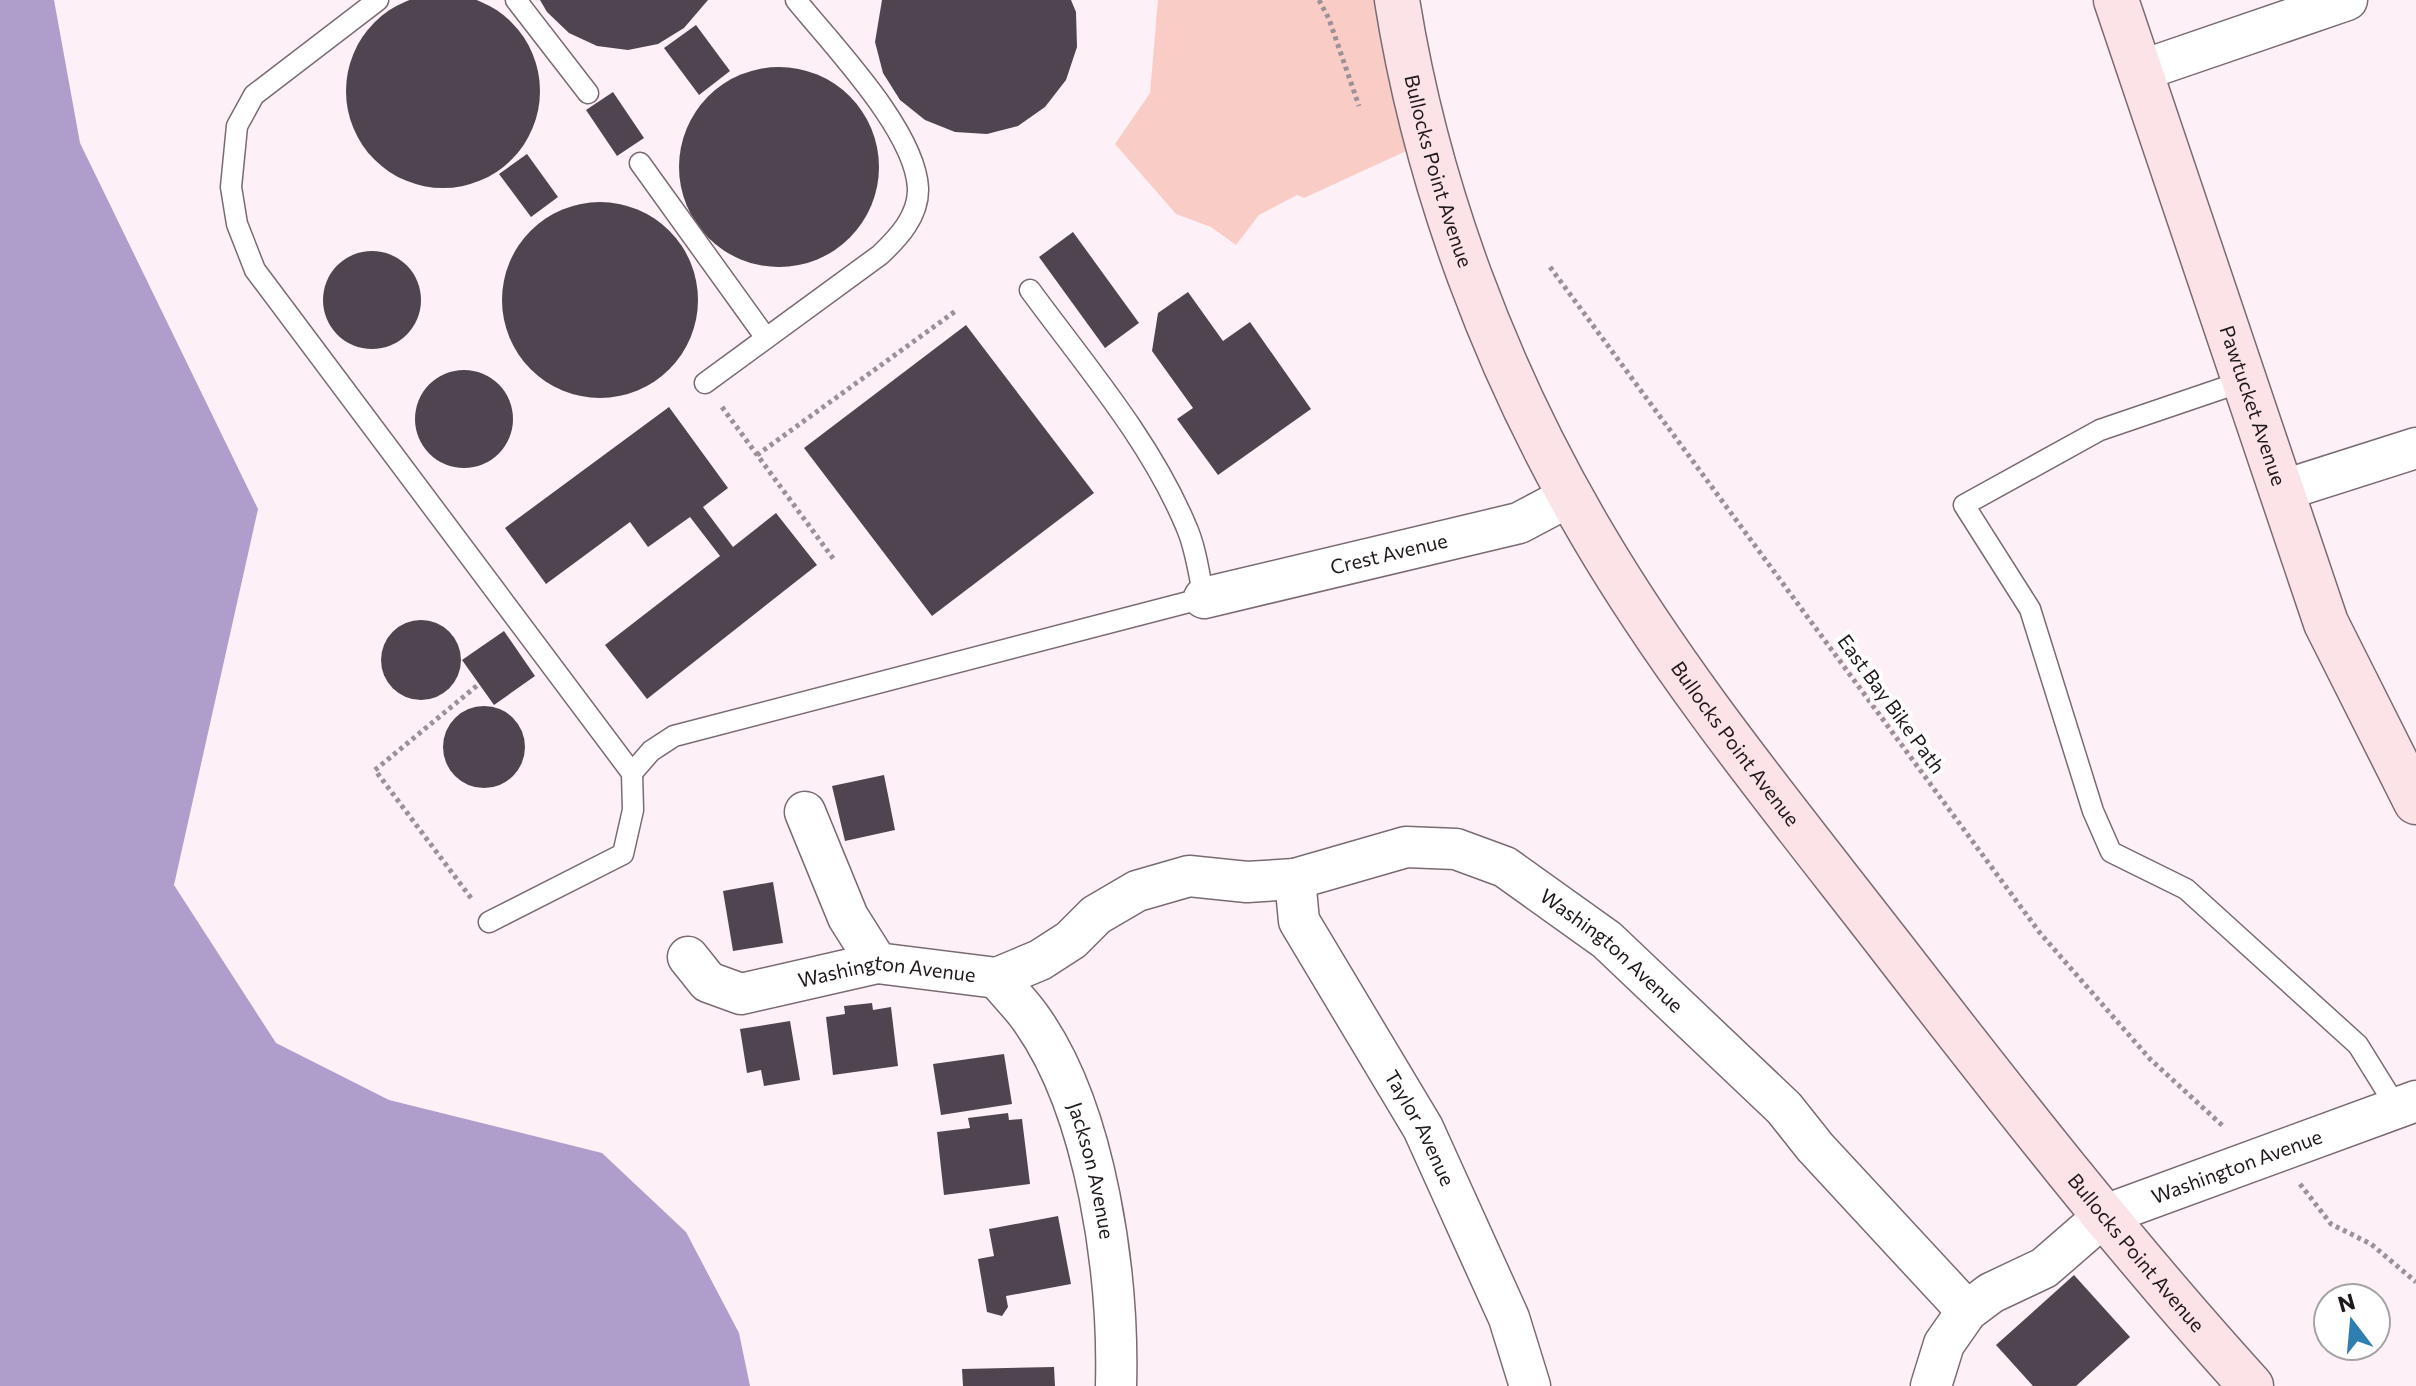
<svg xmlns="http://www.w3.org/2000/svg" width="2416" height="1386" font-family="Commissioner,sans-serif">
	<rect width="100%" height="100%" fill="#fef0f7"/>
	<path fill="#faccc6" d="M 1158,0 L 1395,0 L 1428,141 L 1304,198 L 1297,195 L 1259,215 L 1236,245 L 1211,227 L 1176,214 L 1115,144 L 1150,93 Z"/>
	<path fill="#af9dcb" d="M 0,0 L 54,0 L 80,143 L 258,509 L 174,885 L 276,1043 L 389,1100 L 602,1153 L 686,1232 L 739,1333 L 750,1386 L 0,1386 Z"/>
	<g fill="#4f4550">
		<circle cx="443" cy="91" r="97"/>
		<path d="M 540,0 L 708,0 L 684,28 L 658,44 L 628,50 L 597,46 L 569,33 L 547,12 Z"/>
		<path d="M 882,0 L 1071,0 L 1076,12 L 1077,47 L 1066,80 L 1045,107 L 1018,126 L 987,134 L 955,132 L 925,120 L 900,100 L 883,73 L 875,42 Z"/>
		<path d="M 696,25 L 730,71 L 699,95 L 664,48 Z"/>
		<circle cx="779" cy="167" r="100"/>
		<path d="M 613,92 L 644,138 L 617,156 L 586,110 Z"/>
		<path d="M 527,154 L 558,197 L 531,217 L 499,174 Z"/>
		<circle cx="600" cy="300" r="98"/>
		<path d="M 1073,232 L 1139,323 L 1105,348 L 1039,257 Z"/>
		<circle cx="372" cy="300" r="49"/>
		<path d="M 1188,292 L 1223,341 L 1250,322 L 1311,409 L 1218,475 L 1177,419 L 1193,408 L 1152,351 L 1158,313 Z"/>
		<path d="M 966,325 L 1094,493 L 932,616 L 804,448 Z"/>
		<circle cx="464" cy="419" r="49"/>
		<path d="M 669,407 L 728,488 L 703,507 L 733,547 L 776,513 L 817,565 L 647,699 L 605,645 L 720,556 L 690,517 L 648,547 L 630,522 L 546,584 L 505,528 Z"/>
		<circle cx="421" cy="660" r="40"/>
		<path d="M 504,631 L 535,676 L 494,705 L 462,660 Z"/>
		<circle cx="484" cy="747" r="41"/>
		<path d="M 884,775 L 895,830 L 845,841 L 832,786 Z"/>
		<path d="M 773,882 L 783,943 L 733,951 L 723,891 Z"/>
		<path d="M 872,1003 L 873,1010 L 891,1007 L 898,1066 L 833,1075 L 826,1017 L 845,1014 L 844,1006 Z"/>
		<path d="M 790,1021 L 800,1080 L 764,1086 L 761,1070 L 747,1073 L 740,1029 Z"/>
		<path d="M 1004,1054 L 1012,1104 L 941,1115 L 933,1064 Z"/>
		<path d="M 1008,1113 L 1009,1120 L 1022,1119 L 1030,1184 L 944,1195 L 937,1132 L 970,1128 L 968,1118 Z"/>
		<path d="M 1058,1216 L 1071,1284 L 1006,1296 L 1008,1307 L 1002,1316 L 987,1312 L 978,1259 L 994,1256 L 989,1229 Z"/>
		<path d="M 2074,1275 L 2130,1337 L 2076,1386 L 2033,1386 L 1996,1345 Z"/>
		<path d="M 1054,1367 L 1055,1386 L 963,1386 L 962,1369 Z"/>
	</g>
	<g fill="none" stroke-linecap="round" stroke-linejoin="round">
		<g stroke="#7a6b73" stroke-width="23">
			<g id="lane">
				<path d="M 378,0 L 254,95 L 237,126 L 231,187 L 237,224 L 255,270 L 632,773 L 633,810 L 623,854 L 489,922"/>
				<path d="M 516,0 L 588,93"/>
				<path d="M 640,163 L 766,338"/>
				<path d="M 2244,381 L 2100,430 L 1964,505 L 2030,609 L 2093,811 L 2111,852 L 2186,889 L 2358,1045 L 2397,1108"/>
				<path d="M 705,383 L 880,255 C 898,238 919,216 918,188 C 915,130 833,46 796,0"/>
				<path d="M 632,773 L 651,751 L 674,736 L 1204,598 C 1199,575 1196,548 1186,526 C 1150,440 1085,365 1030,290"/>
			</g>
		</g>
		<g stroke="#7a6b73" stroke-width="43">
			<g id="street">
				<path d="M 2140,71 L 2347,0"/>
				<path d="M 2281,491 L 2416,448"/>
				<path id="s1" d="M 1204,598 L 1519,523 L 1570,496"/>
				<path d="M 805,812 L 848,917 L 877,963"/>
				<path id="s2" d="M 1295,879 L 1299,921 L 1423,1128 L 1509,1318 L 1530,1386"/>
				<path id="s3" d="M 688,957 L 708,982 L 741,994 L 877,963 L 997,978 L 1040,960 L 1071,940 L 1096,915 L 1137,891 L 1189,876 L 1247,882 L 1295,879 L 1406,847 L 1456,849 L 1505,867 L 1607,940 L 1784,1108 L 1815,1147 L 1967,1311"/>
				<path id="s4" d="M 997,978 C 1008,992 1022,1005 1032,1020 C 1097,1112 1119,1275 1116,1386"/>
				<path id="s5" d="M 1931,1386 L 1944,1344 L 1967,1311 L 1991,1293 L 2044,1268 L 2105,1215 L 2416,1101"/>
			</g>
		</g>
		<g stroke="#7a6b73" stroke-width="47">
			<g id="secondary">
				<path id="s6" d="M 1397,0 C 1427,188 1496,371 1592,534 C 1677,679 1786,811 1889,944 C 2005,1094 2123,1245 2251,1386"/>
				<path id="s7" d="M 2116,0 L 2326,623 L 2416,802"/>
			</g>
		</g>
		<g stroke="#9b9196" stroke-width="5" stroke-dasharray="4 4" stroke-linecap="butt">
			<path d="M 1319,0 L 1329,19 L 1359,106"/>
			<path d="M 1550,267 L 2040,933 L 2150,1059 L 2224,1127"/>
			<path d="M 722,407 L 835,561"/>
			<path d="M 757,455 L 957,310"/>
			<path d="M 471,898 L 375,770 L 479,684"/>
			<path d="M 2300,1184 L 2331,1224 L 2371,1244 L 2416,1282"/>
		</g>
		<use href="#lane" stroke="#fff" stroke-width="20"/>
		<use href="#street" stroke="#fff" stroke-width="40"/>
		<use href="#secondary" stroke="#fbe3e8" stroke-width="44"/>
	</g>
	<g text-anchor="middle" stroke-width="8" stroke-linejoin="round" paint-order="stroke">
		<g font-size="20" fill="#1f191c" stroke="#fff">
			<text dy="7" stroke="none"><textPath href="#s6" startOffset="176">Bullocks Point Avenue</textPath></text>
			<text dy="7" stroke="none"><textPath href="#s7" startOffset="428">Pawtucket Avenue</textPath></text>
			<text dy="7" stroke="none"><textPath href="#s1" startOffset="190">Crest Avenue</textPath></text>
			<text transform="translate(1891 704) rotate(54)" y="7">East Bay Bike Path</text>
			<text dy="7" stroke="none"><textPath href="#s6" startOffset="826">Bullocks Point Avenue</textPath></text>
			<text dy="7" stroke="none"><textPath href="#s3" startOffset="1008">Washington Avenue</textPath></text>
			<text dy="7" stroke="none"><textPath href="#s3" startOffset="216">Washington Avenue</textPath></text>
			<text dy="7" stroke="none"><textPath href="#s2" startOffset="282">Taylor Avenue</textPath></text>
			<text dy="7" stroke="none"><textPath href="#s5" startOffset="394">Washington Avenue</textPath></text>
			<text dy="7" stroke="none"><textPath href="#s4" startOffset="218">Jackson Avenue</textPath></text>
			<text dy="7" stroke="none"><textPath href="#s6" startOffset="1474">Bullocks Point Avenue</textPath></text>
		</g>
	</g>
	<g transform="translate(2352 1322) rotate(344)"><circle r="38" fill="#ffffff" stroke="#a5a3a4" stroke-width="2"/>
	<path d="M0-6L14 30L0 20L-14 30Z" fill="#2f7eb0"/>
	<text y="-12" font-size="22" font-weight="bold" text-anchor="middle" fill="#1f191c">N</text>
	</g>
</svg>
